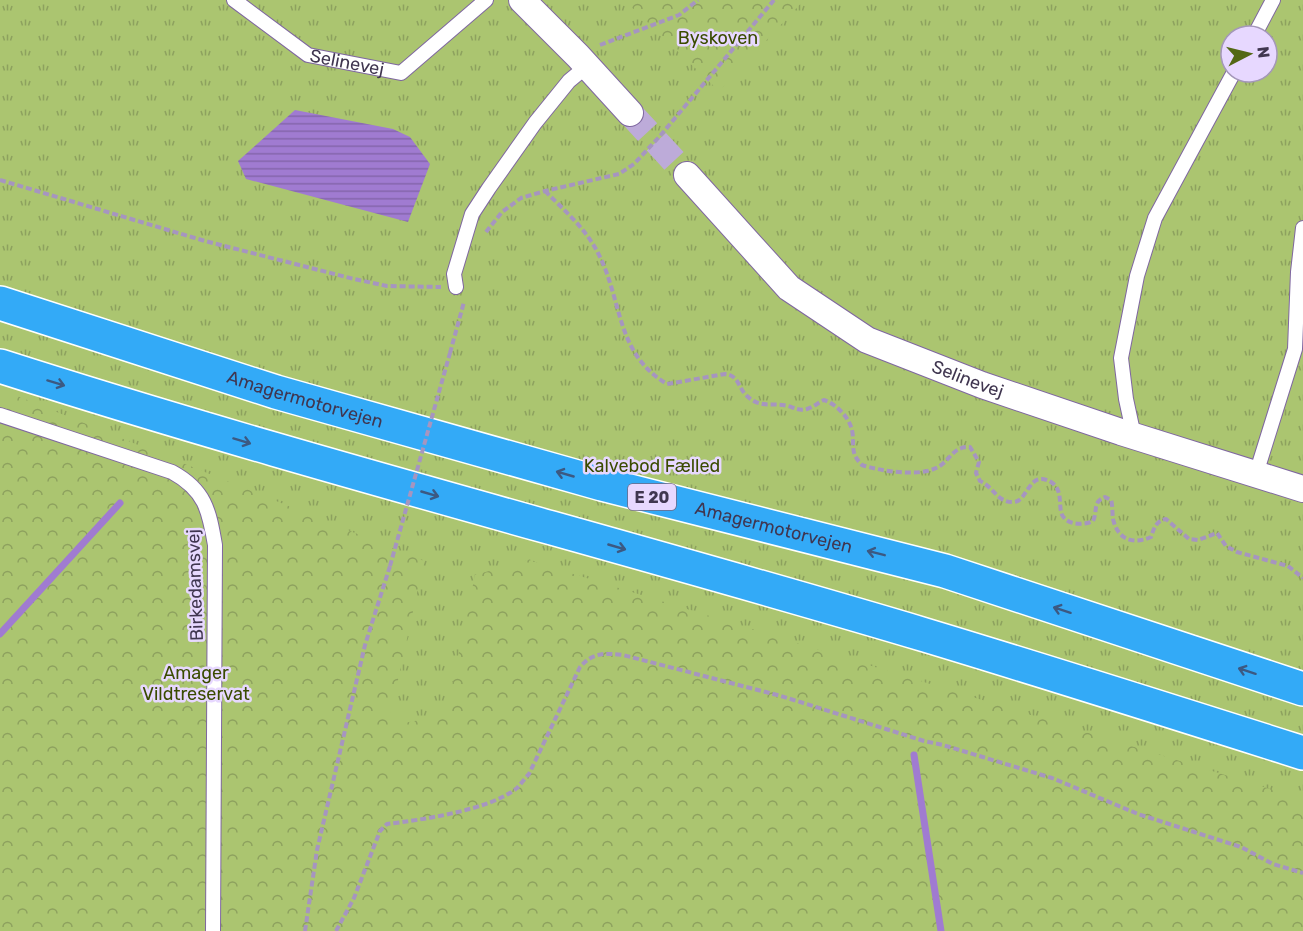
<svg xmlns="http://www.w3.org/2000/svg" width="1303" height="931" font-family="Rubik,sans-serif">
	<defs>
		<pattern id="grass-tufts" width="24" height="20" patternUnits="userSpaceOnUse" patternTransform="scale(1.5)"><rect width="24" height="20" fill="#abc570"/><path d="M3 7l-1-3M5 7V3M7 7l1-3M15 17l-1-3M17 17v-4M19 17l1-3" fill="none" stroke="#8da15e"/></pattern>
		<pattern id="park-crowns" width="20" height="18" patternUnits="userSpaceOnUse" patternTransform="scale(1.5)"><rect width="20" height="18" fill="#abc570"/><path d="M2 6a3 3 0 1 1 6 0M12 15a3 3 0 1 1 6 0" fill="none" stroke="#8da15e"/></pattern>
		<pattern id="water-rules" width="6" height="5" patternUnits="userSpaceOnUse" patternTransform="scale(1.5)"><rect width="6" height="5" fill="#a07bd1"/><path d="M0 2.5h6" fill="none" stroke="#8466ac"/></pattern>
	</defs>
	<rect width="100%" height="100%" fill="#dcc8fb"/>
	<path fill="url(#grass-tufts)" fill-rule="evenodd" d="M 0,0 L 1303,0 L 1303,931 L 0,931 ZM 1231,36 L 1267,36 L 1267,72 L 1231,72 Z"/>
	<g fill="url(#park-crowns)">
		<path d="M 624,0 L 804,0 L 719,91 Z"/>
		<path d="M 0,389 L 424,561 L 388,726 L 446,715 L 475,575 L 528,560 L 1303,799 L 1303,931 L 0,931 Z"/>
	</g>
	<path fill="url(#water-rules)" d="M 295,110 L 393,129 L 410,137 L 430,164 L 408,222 L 246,179 L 238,161 Z"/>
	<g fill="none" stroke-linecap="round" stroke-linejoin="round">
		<g stroke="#a07bd1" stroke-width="7">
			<path d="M 0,634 L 120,503"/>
			<path d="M 914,755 L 941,931"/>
		</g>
		<path stroke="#bdabd9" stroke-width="26" stroke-dasharray="26 13" stroke-linecap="butt" d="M 630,113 L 687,175"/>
		<g stroke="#7f67a0" stroke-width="16">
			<g id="lane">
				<path id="s1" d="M 234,0 L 308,55 L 401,73 L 486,0"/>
				<path d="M 1254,36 L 1273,0"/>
				<path d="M 456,287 L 454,274 L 472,214 L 489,188 L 535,123 L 569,81 L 587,66"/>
				<path d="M 0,415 L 172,472 C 205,490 209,510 215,545 L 213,931"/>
				<path d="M 1134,436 L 1126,399 L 1121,358 L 1137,276 L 1155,218 L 1234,72"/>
				<path d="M 1256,474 L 1295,349 L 1298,272 L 1303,228"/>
			</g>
		</g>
		<g stroke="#7f67a0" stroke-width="28">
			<g id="street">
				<path d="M 522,0 L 578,56 L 630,113"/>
				<path id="s2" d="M 687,175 L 789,288 L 867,340 L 982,385 L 1121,432 L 1303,489"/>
			</g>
		</g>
		<g stroke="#fff" stroke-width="36">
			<g id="highway">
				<path id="s3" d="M 0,303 L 276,392 L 602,484 L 945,571 L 1303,689"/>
				<path d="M 0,366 C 306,464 617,543 925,635 C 1051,673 1177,713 1303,753"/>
			</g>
		</g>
		<g stroke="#a695c0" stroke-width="4" stroke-dasharray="6 3" stroke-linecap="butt">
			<path d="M 600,45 L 679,15 L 698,0"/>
			<path d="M 0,180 L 205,241 L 354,279 L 387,286 L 441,287"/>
			<path d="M 545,191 C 564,210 586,229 598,253 C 623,301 615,353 667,384 L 725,374 C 739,375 738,388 747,396 C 760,409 773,402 788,406 C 795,408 799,411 807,409 C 813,407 818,403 824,400 C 836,404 849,417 852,430 C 855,445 849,452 862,465 C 880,471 918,477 936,468 C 950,462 952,446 970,447 L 979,462 L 976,473 L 980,481 C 994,487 997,503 1014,502 C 1028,501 1029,469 1051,482 C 1062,489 1059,501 1061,512 C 1064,525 1083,526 1093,521 C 1098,511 1092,502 1105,497 L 1111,500 C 1113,506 1112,513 1113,519 C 1118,540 1133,545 1151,537 C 1154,528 1156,521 1166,519 L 1189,539 L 1198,540 L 1217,533 L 1226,546 L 1237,552 L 1288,566 L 1303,578"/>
			<path d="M 486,232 L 502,212 L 521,198 L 545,191 L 619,174 L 634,164 L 660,136 L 774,0"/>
			<path d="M 450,353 L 464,302"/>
			<path d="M 305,931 L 317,850 L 365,645 L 390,566"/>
			<path d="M 336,931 L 354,898 L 380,831 L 387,824 C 421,820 490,810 517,788 C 521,784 525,778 529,774 L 580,667 C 593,652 605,653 623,655 L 781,696 L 924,741 L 943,745 L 1052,778 L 1138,814 L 1241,847 L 1273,864 L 1303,873"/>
		</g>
		<use href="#lane" stroke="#fff" stroke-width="14"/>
		<use href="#street" stroke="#fff" stroke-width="26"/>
		<use href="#highway" stroke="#33aaf7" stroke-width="33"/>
		<path stroke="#a695c0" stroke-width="4" stroke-dasharray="6 3" stroke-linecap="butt" d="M 390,566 L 450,353"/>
	</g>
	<defs><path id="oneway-shaft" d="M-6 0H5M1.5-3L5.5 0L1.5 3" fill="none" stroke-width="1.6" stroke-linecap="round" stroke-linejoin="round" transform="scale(1.5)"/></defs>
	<g stroke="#3c5982">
		<use href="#oneway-shaft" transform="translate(56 383) rotate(17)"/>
		<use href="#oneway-shaft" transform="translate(242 441) rotate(17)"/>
		<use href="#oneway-shaft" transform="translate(565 474) rotate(-164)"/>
		<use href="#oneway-shaft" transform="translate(430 494) rotate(16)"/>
		<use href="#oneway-shaft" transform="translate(617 547) rotate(16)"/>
		<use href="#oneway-shaft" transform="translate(876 553) rotate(-166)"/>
		<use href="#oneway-shaft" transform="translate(1062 610) rotate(-162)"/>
		<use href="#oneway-shaft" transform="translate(1247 671) rotate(-162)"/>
	</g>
	<g text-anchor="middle" stroke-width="5" stroke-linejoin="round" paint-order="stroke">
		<rect fill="#e7d8ff" stroke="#726784" stroke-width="1.5" x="628" y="484" width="48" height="26" rx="4.5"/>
		<g font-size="16" font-weight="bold" fill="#403650">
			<text x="652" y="503">E 20</text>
		</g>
		<g font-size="18" fill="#3a4b00" stroke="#e7d8ff">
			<text x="718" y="44">Byskoven</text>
			<text x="652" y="472">Kalvebod Fælled</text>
			<text x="196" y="679">Amager<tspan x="196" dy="21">Vildtreservat</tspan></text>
		</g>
		<g font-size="18" fill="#403650" stroke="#e7d8ff">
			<text dy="6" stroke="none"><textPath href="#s1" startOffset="132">Selinevej</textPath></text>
			<text dy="6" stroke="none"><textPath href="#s2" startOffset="354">Selinevej</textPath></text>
			<text dy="6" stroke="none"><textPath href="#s3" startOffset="320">Amagermotorvejen</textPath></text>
			<text dy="6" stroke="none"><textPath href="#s3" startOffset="806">Amagermotorvejen</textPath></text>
			<text transform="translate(195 585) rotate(-92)" y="6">Birkedamsvej</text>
		</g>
	</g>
	<g transform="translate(1249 54) rotate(83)"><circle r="28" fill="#e7d8ff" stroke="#a497b9" stroke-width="1.5"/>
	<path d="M0-4.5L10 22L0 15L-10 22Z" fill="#536814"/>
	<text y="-9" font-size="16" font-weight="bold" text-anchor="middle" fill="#403650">N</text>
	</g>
</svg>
